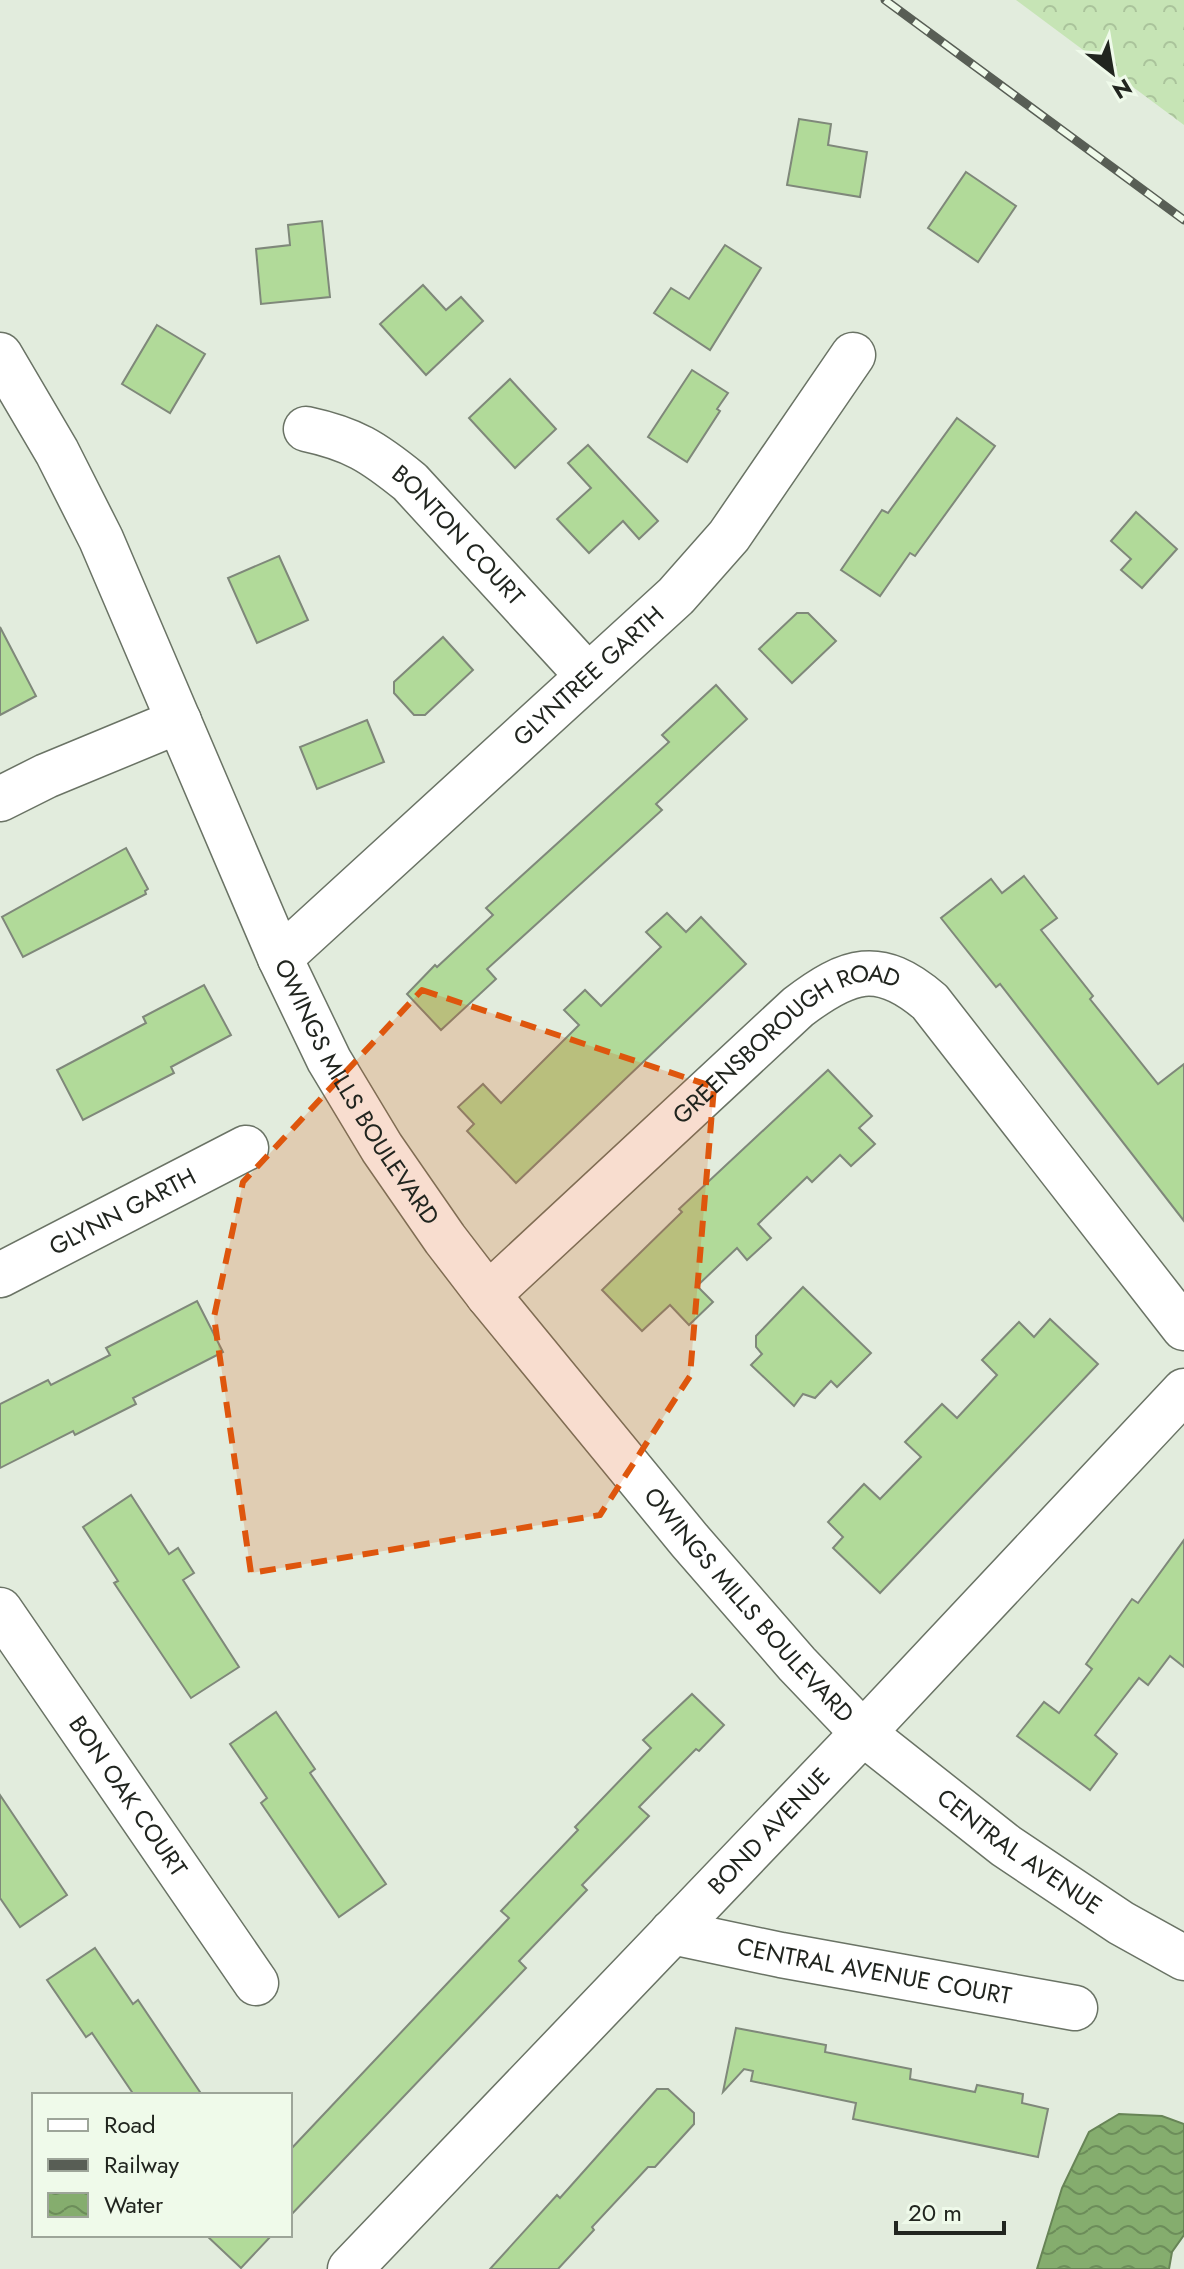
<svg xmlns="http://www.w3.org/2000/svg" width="1184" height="2269" font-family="Jost,sans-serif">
	<defs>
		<pattern id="forest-crowns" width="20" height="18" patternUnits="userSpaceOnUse" patternTransform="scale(2)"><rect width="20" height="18" fill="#c6e4b5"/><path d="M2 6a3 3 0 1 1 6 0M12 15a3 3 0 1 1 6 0" fill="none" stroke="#aac39b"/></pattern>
		<pattern id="water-waves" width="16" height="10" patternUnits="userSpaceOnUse" patternTransform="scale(2)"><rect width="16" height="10" fill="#85ad6e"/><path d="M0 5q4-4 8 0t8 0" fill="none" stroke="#6c8d5a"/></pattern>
	</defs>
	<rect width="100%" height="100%" fill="#e2ecdd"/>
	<path fill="url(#forest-crowns)" d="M 1016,0 L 1184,0 L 1184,125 Z"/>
	<path fill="url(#water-waves)" stroke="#678456" stroke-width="2" d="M 1119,2114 L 1162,2116 L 1184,2124 L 1184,2235 L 1172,2252 L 1169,2269 L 1037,2269 L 1062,2188 L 1089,2132 Z"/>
	<g fill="#b1da99" stroke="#7f887a" stroke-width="2">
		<path d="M 799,119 L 831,124 L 828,145 L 867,152 L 860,197 L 787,185 Z"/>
		<path d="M 966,172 L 1016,206 L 978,262 L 928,228 Z"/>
		<path d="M 322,221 L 330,297 L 261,304 L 256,249 L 290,245 L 288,225 Z"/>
		<path d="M 725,245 L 761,268 L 710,350 L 654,313 L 671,288 L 689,299 Z"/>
		<path d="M 423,285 L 446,310 L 461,297 L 483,321 L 426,375 L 380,324 Z"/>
		<path d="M 157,325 L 205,354 L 170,413 L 122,384 Z"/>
		<path d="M 692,370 L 728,393 L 717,409 L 720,411 L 687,462 L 648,437 Z"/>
		<path d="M 510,379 L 556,429 L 515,468 L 469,418 Z"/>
		<path d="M 957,418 L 995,446 L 915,556 L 910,553 L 880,596 L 841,570 L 882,510 L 888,513 Z"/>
		<path d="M 588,445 L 658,521 L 639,539 L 623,521 L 589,553 L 557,519 L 591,488 L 568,463 Z"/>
		<path d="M 1136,512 L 1177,549 L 1142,588 L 1121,570 L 1131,559 L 1111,541 Z"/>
		<path d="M 279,556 L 308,620 L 257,643 L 228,578 Z"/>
		<path d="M 797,613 L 808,613 L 836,641 L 792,683 L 759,649 Z"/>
		<path d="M 0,627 L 36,696 L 0,715 Z"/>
		<path d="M 443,637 L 473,670 L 425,715 L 414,715 L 394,693 L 394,682 Z"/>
		<path d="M 716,685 L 747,719 L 656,804 L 662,810 L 487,969 L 496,979 L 441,1030 L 407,994 L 435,965 L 437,967 L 493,915 L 486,908 L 669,742 L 662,735 Z"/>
		<path d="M 367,720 L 384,762 L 317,789 L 300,747 Z"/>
		<path d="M 126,848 L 148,889 L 145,891 L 146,894 L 23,957 L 2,917 Z"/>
		<path d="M 1024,876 L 1057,918 L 1041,930 L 1093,996 L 1090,999 L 1158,1084 L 1184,1064 L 1184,1221 L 1000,984 L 996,987 L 941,918 L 991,879 L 1002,893 Z"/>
		<path d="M 667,913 L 686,932 L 701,917 L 746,964 L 516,1183 L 467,1131 L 474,1124 L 458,1107 L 483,1084 L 501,1103 L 579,1025 L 564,1010 L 585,990 L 601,1006 L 661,947 L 646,932 Z"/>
		<path d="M 204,985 L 231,1035 L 171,1067 L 174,1073 L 83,1120 L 57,1070 L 146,1023 L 143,1017 Z"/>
		<path d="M 828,1070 L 872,1116 L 859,1128 L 875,1144 L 851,1166 L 840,1155 L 812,1182 L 807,1177 L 758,1224 L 771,1238 L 747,1260 L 737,1248 L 697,1286 L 713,1302 L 689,1325 L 670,1305 L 642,1331 L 602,1290 L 682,1212 L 679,1209 Z"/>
		<path d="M 803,1287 L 871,1353 L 837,1387 L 831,1381 L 815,1398 L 803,1394 L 794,1406 L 751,1365 L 762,1354 L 756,1347 L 756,1336 Z"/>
		<path d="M 197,1301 L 223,1352 L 133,1398 L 136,1404 L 75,1435 L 73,1431 L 0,1468 L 0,1404 L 48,1380 L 51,1385 L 110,1355 L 106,1348 Z"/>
		<path d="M 1050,1319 L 1098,1364 L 880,1593 L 833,1548 L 843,1537 L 828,1522 L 864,1484 L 880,1499 L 921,1457 L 905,1442 L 942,1404 L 957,1418 L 997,1375 L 982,1360 L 1019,1322 L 1034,1337 Z"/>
		<path d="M 131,1495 L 169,1554 L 178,1548 L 194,1573 L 183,1580 L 239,1667 L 191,1698 L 114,1583 L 118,1581 L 83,1527 Z"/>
		<path d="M 1184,1540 L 1184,1667 L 1170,1656 L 1148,1685 L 1139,1678 L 1095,1735 L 1117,1754 L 1090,1790 L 1017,1736 L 1044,1702 L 1059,1713 L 1092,1669 L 1086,1664 L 1132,1599 L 1138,1603 Z"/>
		<path d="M 692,1694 L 724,1725 L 699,1751 L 696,1749 L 639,1807 L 649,1816 L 582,1885 L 587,1890 L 519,1961 L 526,1968 L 290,2216 L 290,2150 L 509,1918 L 501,1911 L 578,1830 L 575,1827 L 651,1748 L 643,1740 Z"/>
		<path d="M 276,1712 L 315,1769 L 310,1773 L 386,1884 L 339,1917 L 261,1803 L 267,1798 L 230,1744 Z"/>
		<path d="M 0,1795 L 67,1895 L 20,1927 L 0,1898 Z"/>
		<path d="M 95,1948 L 133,2004 L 138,2000 L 202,2095 L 134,2095 L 92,2033 L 86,2037 L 47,1980 Z"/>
		<path d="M 736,2028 L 826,2045 L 825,2052 L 911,2069 L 910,2079 L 975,2092 L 977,2085 L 1023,2094 L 1022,2103 L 1048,2109 L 1038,2157 L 853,2119 L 856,2103 L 751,2081 L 753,2071 L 744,2069 L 723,2092 Z"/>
		<path d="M 657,2089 L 668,2089 L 694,2113 L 694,2124 L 655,2167 L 648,2167 L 592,2227 L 594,2230 L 558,2269 L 490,2269 L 557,2195 L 560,2198 Z"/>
		<path d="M 206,2235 L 272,2235 L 241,2268 Z"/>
	</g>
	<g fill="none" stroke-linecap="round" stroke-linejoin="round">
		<g stroke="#6a7365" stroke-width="47">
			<g id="minor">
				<path id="s1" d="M 306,429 C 353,439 373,452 410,482 L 587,675"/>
				<path d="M 0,799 L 46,776 L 179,721"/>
				<path id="s2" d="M 280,958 L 676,596 L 729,536 L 853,355"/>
				<path id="s3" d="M 0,1275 L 246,1148"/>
				<path id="s4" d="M 488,1295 L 798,1007 C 848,969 879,958 930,1002 L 1184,1328"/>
				<path id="s5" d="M 0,1610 L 256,1983"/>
				<path id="s6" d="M 672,1932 L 781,1955 L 1075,2008"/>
				<path id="s7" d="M 350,2269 L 863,1733 L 1184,1391"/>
			</g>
		</g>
		<g stroke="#6a7365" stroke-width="47">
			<g id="major">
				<path id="s8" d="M 0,355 L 57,452 L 101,539 L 280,958 L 329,1060 L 382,1148 L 445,1239 L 488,1295 L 690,1541 L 797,1664 L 863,1733 L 1006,1846 L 1121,1923 L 1184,1958"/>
			</g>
		</g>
		<use href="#minor" stroke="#fff" stroke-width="44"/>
		<use href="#major" stroke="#fff" stroke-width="44"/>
		<g stroke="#585e55" stroke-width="9">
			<path id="rail" d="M 885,0 L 1184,220"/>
		</g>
		<use href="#rail" stroke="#effaea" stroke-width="6" stroke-dasharray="18" stroke-linecap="butt"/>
	</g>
	<path fill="#de560d" fill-opacity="0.2" stroke="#de560d" stroke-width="6" stroke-dasharray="16 10" stroke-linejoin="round" d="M 422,990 L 714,1087 L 690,1376 L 600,1515 L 251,1573 L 214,1317 L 243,1182 Z"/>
	<g text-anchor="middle" stroke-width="6" stroke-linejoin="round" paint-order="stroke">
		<g font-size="24" fill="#21251f" stroke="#effaea">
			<text dy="8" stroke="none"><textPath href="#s1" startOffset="190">BONTON COURT</textPath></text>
			<text dy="8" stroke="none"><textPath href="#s2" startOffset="418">GLYNTREE GARTH</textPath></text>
			<text dy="8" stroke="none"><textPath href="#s4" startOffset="396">GREENSBOROUGH ROAD</textPath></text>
			<text dy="8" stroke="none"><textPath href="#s8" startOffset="820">OWINGS MILLS BOULEVARD</textPath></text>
			<text dy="8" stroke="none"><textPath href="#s3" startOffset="138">GLYNN GARTH</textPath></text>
			<text dy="8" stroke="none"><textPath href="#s8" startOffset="1468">OWINGS MILLS BOULEVARD</textPath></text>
			<text dy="8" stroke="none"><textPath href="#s5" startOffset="226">BON OAK COURT</textPath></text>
			<text dy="8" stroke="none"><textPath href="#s7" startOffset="606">BOND AVENUE</textPath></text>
			<text dy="8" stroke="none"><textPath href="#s8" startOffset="1836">CENTRAL AVENUE</textPath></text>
			<text dy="8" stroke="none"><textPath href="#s6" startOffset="206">CENTRAL AVENUE COURT</textPath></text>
		</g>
	</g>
	<rect x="32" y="2093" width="260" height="144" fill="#effaea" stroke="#9da599" stroke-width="2"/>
	<rect x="48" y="2119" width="40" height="12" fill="#ffffff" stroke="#9da599" stroke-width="2"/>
	<text x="104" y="2133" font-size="24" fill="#21251f">Road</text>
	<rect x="48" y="2159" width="40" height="12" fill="#585e55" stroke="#9da599" stroke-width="2"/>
	<text x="104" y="2173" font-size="24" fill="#21251f">Railway</text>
	<rect x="48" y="2193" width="40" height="24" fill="url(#water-waves)" stroke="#9da599" stroke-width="2"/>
	<text x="104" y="2213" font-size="24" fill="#21251f">Water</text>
	<g transform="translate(1112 72) rotate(149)" stroke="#effaea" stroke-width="6" paint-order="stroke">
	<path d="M0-6L14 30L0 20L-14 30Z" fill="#21251f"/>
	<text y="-12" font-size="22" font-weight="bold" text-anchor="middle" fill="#21251f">N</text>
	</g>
	<path d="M896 2221v12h108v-12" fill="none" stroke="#21251f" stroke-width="4"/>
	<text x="908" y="2221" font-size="24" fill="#21251f" stroke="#effaea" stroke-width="6" paint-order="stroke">20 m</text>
</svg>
